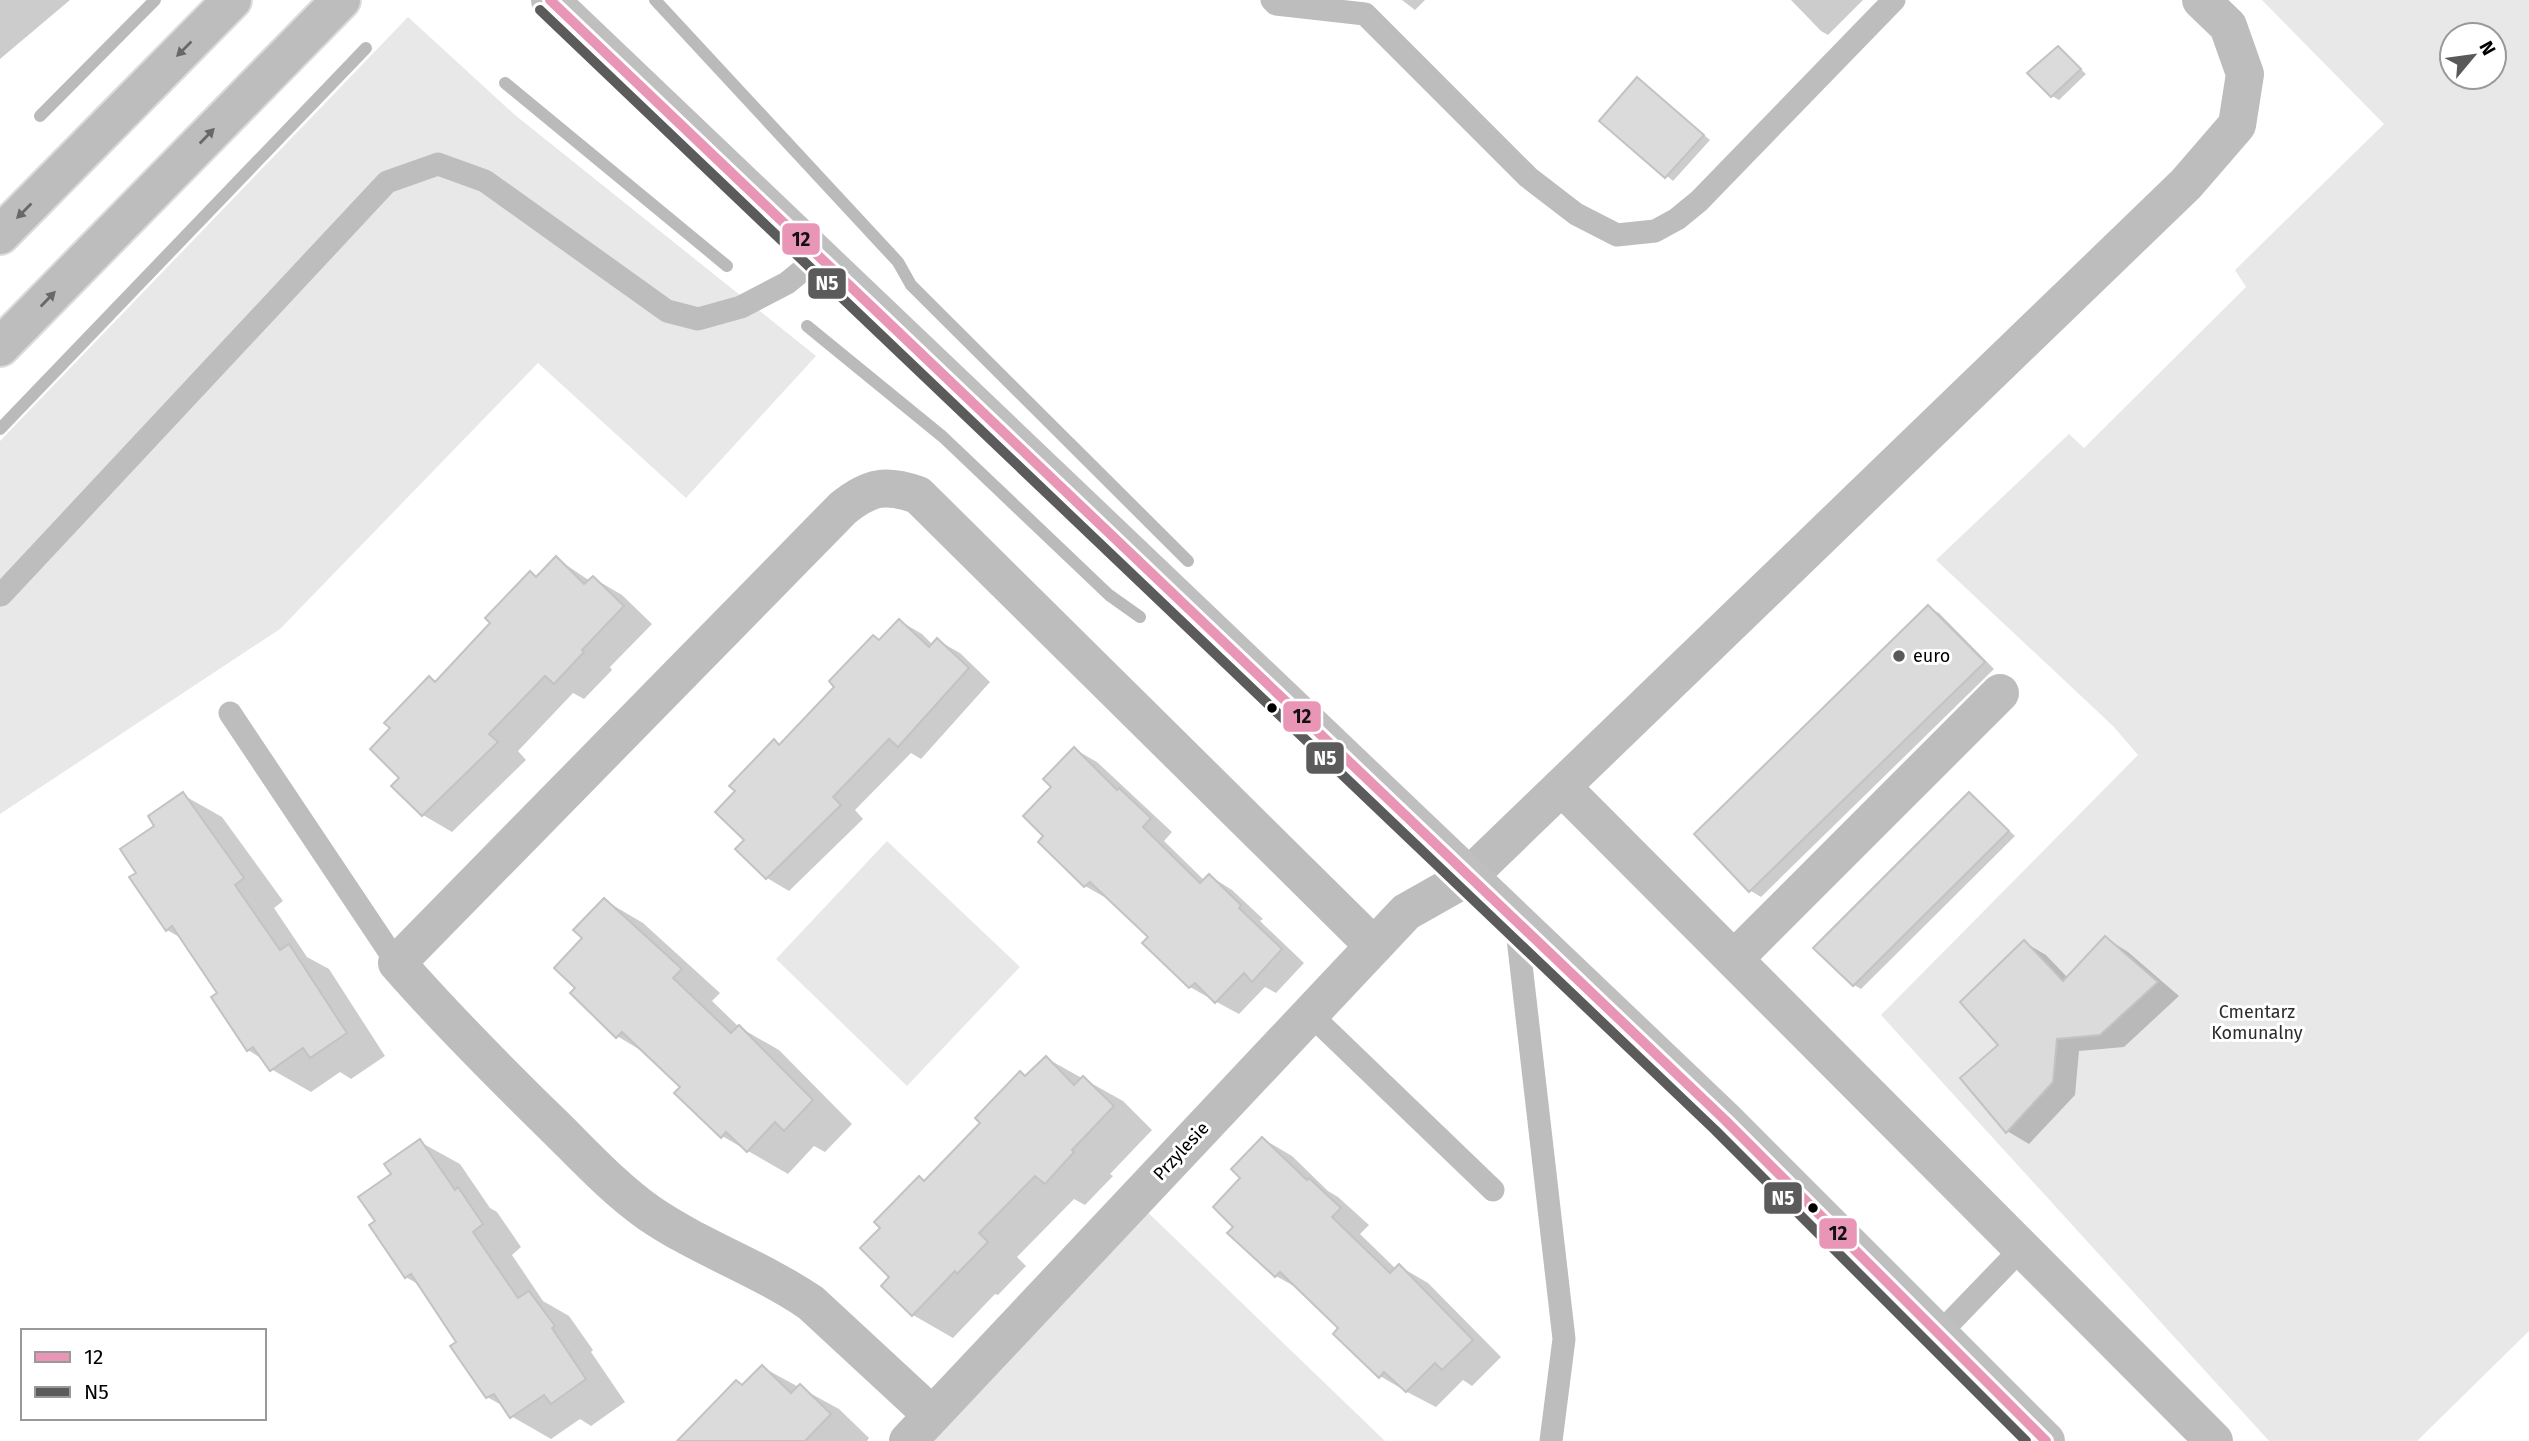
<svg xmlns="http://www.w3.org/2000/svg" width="2529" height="1441" font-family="'Fira Sans',sans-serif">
	<rect width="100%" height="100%" fill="#fff"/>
	<g fill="#e8e8e8" fill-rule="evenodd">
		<path d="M 2262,0 L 2529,0 L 2529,1331 L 2417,1441 L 2269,1441 L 1881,1015 L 2138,755 L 2113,726 L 1936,560 L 2069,434 L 2084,448 L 2246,287 L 2235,270 L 2384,124 ZM 2452,35 L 2494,35 L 2494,77 L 2452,77 Z"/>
		<path d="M 408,17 L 515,115 L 816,356 L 686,498 L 538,363 L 280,629 L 0,814 L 0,441 Z"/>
		<path d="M 887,841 L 1020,967 L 907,1086 L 776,959 Z"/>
		<path d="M 1135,1200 L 1385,1441 L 908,1441 Z"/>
	</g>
	<g fill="#0003">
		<path d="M 0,0 L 70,0 L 0,59 Z"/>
		<path d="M 1402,0 L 1425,0 L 1415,10 Z"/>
		<path d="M 1791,0 L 1863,0 L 1828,35 L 1821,31 Z"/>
		<path d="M 2058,48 L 2086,74 L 2059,100 L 2052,96 Z"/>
		<path d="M 1638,80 L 1710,140 L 1673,181 L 1602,120 Z"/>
		<path d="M 556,558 L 590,581 L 593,578 L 622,595 L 652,624 L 610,667 L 612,670 L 584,699 L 573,693 L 518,751 L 526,760 L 452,832 L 423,815 L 401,777 L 392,728 L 430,678 L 437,682 L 493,623 L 530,574 L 537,578 Z"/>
		<path d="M 1929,608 L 1939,613 L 1994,669 L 1761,897 L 1751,891 L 1697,834 Z"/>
		<path d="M 900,621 L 922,634 L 933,645 L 937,640 L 960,653 L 990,682 L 921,759 L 911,753 L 855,810 L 863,819 L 789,891 L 767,878 L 747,840 L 737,791 L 774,742 L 781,746 Z"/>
		<path d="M 1074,749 L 1097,762 L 1172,832 L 1164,841 L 1205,881 L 1210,876 L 1232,890 L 1263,919 L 1260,921 L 1304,963 L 1276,993 L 1265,987 L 1239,1014 L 1213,1000 L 1190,987 L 1150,937 L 1108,899 L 1085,886 L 1045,836 L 1054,787 Z"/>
		<path d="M 1969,794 L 2015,836 L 1861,989 L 1854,985 Z"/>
		<path d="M 183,795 L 222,817 L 283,901 L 274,908 L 307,957 L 329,969 L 385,1056 L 351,1079 L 340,1072 L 311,1092 L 271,1069 L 264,1060 L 248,1050 L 220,994 L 183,939 L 167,930 L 139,873 L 156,827 Z"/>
		<path d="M 604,900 L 643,923 L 720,993 L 712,1001 L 739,1027 L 779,1050 L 852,1124 L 825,1152 L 814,1146 L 788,1174 L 762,1159 L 722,1136 L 682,1087 L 647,1054 L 617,1036 L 577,988 L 585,938 Z"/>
		<path d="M 2106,938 L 2128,952 L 2179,996 L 2124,1047 L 2079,1051 L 2075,1095 L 2029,1144 L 2007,1131 L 2001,1045 L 2024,942 L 2046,955 L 2068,978 Z"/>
		<path d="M 1046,1058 L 1123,1101 L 1152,1130 L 1110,1174 L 1113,1176 L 1085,1205 L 1074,1199 L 1017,1257 L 1026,1266 L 998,1295 L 995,1294 L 953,1338 L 913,1315 L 884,1285 L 891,1277 L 882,1228 L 919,1178 L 926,1182 L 983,1123 L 1020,1073 L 1027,1077 Z"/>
		<path d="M 1263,1139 L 1292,1156 L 1328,1191 L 1338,1197 L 1369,1225 L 1360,1234 L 1396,1269 L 1399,1266 L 1428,1283 L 1501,1357 L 1472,1386 L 1463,1380 L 1436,1407 L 1409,1393 L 1380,1376 L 1340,1328 L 1303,1291 L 1276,1276 L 1235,1227 L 1243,1178 Z"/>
		<path d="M 420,1142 L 460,1164 L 490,1208 L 497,1212 L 521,1247 L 512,1255 L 543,1301 L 569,1316 L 593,1350 L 591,1352 L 625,1402 L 591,1426 L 580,1419 L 551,1439 L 511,1416 L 505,1407 L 487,1397 L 459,1342 L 421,1286 L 406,1277 L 377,1221 L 394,1174 Z"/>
		<path d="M 762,1367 L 839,1409 L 869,1438 L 867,1441 L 691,1441 Z"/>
	</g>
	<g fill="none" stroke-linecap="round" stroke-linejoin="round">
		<g stroke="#bababa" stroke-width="12">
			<path d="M 655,0 L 898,262 L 911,285 L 1188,561"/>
			<path d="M 505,83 L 727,266"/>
			<path d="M 40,116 L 155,0"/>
			<path d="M 807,326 L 943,437 L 1109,595 L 1140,617"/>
			<path d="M 0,429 L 366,48"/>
		</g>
	</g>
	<g fill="#dbdbdb" stroke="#c3c3c3" stroke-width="2">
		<path d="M 2058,46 L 2081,69 L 2051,97 L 2027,73 Z"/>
		<path d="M 1637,77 L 1704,135 L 1665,178 L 1599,121 Z"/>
		<path d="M 556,556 L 584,584 L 593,576 L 624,606 L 582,650 L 584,652 L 554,684 L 545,676 L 489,734 L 498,742 L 422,816 L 391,786 L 399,778 L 370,749 L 390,728 L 384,723 L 429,676 L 435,682 L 490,623 L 485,618 L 530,571 L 536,577 Z"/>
		<path d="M 1928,605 L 1985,662 L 1749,892 L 1694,834 Z"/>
		<path d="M 899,619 L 929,647 L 937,638 L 969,668 L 898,747 L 889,739 L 833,797 L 841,805 L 766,879 L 735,849 L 744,840 L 715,812 L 735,791 L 729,786 L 774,739 L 779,745 L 834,687 L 829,681 L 873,635 L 879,640 Z"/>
		<path d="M 1074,747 L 1117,790 L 1119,788 L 1151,818 L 1143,827 L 1200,883 L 1209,874 L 1241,905 L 1239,908 L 1282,949 L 1252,982 L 1244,973 L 1215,1003 L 1195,983 L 1189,988 L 1142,943 L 1148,937 L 1090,882 L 1084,887 L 1038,842 L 1043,836 L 1023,816 L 1051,787 L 1043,779 Z"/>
		<path d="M 183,792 L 244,878 L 235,885 L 280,950 L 289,944 L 347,1033 L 310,1058 L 303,1048 L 270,1071 L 253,1047 L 247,1051 L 211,997 L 217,993 L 172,926 L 166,931 L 129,877 L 136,873 L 120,849 L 154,826 L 148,816 Z"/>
		<path d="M 1969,792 L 2009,831 L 1853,986 L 1813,948 Z"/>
		<path d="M 604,898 L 682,969 L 673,978 L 731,1033 L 739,1025 L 813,1100 L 784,1131 L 775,1122 L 747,1152 L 726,1132 L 721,1138 L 674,1093 L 680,1087 L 622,1032 L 616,1038 L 570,993 L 575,988 L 554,968 L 582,938 L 573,930 Z"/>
		<path d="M 2105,936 L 2158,982 L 2100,1035 L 2057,1039 L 2053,1082 L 2006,1133 L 1960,1078 L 1998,1045 L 1960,1002 L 2024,940 L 2063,981 Z"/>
		<path d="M 1046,1056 L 1074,1085 L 1083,1076 L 1114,1106 L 1072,1150 L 1074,1152 L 1045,1184 L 1035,1176 L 979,1233 L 988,1242 L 957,1274 L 955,1271 L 912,1316 L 881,1286 L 889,1277 L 860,1248 L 880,1228 L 874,1222 L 919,1176 L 924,1181 L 980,1123 L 975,1118 L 1020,1071 L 1025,1076 Z"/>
		<path d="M 1262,1137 L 1307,1180 L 1309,1178 L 1341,1208 L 1332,1217 L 1390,1273 L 1399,1264 L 1473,1340 L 1442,1370 L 1435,1363 L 1406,1392 L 1384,1372 L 1379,1378 L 1333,1334 L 1338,1328 L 1280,1272 L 1275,1277 L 1227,1233 L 1233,1227 L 1213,1207 L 1240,1178 L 1231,1169 Z"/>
		<path d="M 420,1139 L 455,1190 L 458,1187 L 483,1224 L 473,1232 L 518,1298 L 529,1291 L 555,1326 L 552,1328 L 586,1379 L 551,1404 L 544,1395 L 510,1418 L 494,1394 L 486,1398 L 450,1346 L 456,1342 L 411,1274 L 405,1278 L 369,1225 L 375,1221 L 358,1197 L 391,1174 L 384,1164 Z"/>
		<path d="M 762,1365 L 791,1393 L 800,1384 L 831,1414 L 805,1441 L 677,1441 L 736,1380 L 742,1385 Z"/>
	</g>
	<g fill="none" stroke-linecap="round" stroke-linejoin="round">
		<g stroke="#dbdbdb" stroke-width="42">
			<g id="primary">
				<path d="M 0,235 L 232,0"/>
				<path d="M 0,347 L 341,0"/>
			</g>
		</g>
		<g stroke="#bdbdbd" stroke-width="23">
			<path d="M 1272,0 L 1276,4 L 1365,14 L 1528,177 L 1576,214 L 1617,235 L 1655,231 L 1677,219 L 1699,201 L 1894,0"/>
			<path d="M 1,595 L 387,182 L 438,164 L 485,181 L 667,311 L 698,319 L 741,307 L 787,283 L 820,256"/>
			<path d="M 230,713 L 397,963"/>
			<path d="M 1516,921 L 1564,1339 L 1551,1441"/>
			<path d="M 1310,1014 L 1493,1190"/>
			<path d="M 1939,1334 L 2022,1248"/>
		</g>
		<g stroke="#bdbdbd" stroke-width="38">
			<path d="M 1562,787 L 2214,1441"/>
			<path d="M 1734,959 L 2000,693"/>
			<path d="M 932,1415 L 811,1303 C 760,1268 700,1248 649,1213 C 612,1187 580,1151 548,1120 C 496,1069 445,1018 397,963 L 843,508 C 870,486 886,484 918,495 L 1374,946"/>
			<path d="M 908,1441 L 1406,912 L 1468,877 L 2186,184 L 2237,125 L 2245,74 L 2228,26 L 2201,0"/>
		</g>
		<path stroke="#bfbfbf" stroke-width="38" d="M 550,0 L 1725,1120 L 2046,1441"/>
		<use href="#primary" stroke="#bdbdbd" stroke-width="38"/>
		<g stroke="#fff" stroke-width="16">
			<path id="bus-1" d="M 550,0 L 1725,1120 L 2046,1441"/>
		</g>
		<g stroke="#fff" stroke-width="16">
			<path id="bus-2" d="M 540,10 L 1715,1130 L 2026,1441"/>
		</g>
		<use href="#bus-1" stroke="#e895b6" stroke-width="10"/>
		<use href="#bus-2" stroke="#5b5b5b" stroke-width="10"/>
	</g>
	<defs><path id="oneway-solid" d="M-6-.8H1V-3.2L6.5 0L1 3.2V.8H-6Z" transform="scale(1.75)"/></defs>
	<g fill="#686868">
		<use href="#oneway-solid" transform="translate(184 49) rotate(135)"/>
		<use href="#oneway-solid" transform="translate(207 136) rotate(-46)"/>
		<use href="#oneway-solid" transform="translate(24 211) rotate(135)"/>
		<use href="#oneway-solid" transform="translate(48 299) rotate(-46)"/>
	</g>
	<circle fill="#595959" stroke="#fff" stroke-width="2.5" cx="1899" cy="656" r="7"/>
	<g fill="#000" stroke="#fff" stroke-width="2.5">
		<circle cx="1272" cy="708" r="6"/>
		<circle cx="1813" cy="1208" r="6"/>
	</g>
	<g text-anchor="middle" stroke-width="6" stroke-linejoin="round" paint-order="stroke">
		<g font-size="18" fill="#000" stroke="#fff" text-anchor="start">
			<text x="1913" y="662">euro</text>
		</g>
		<g font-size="18" fill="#2c2c2c" stroke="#fff">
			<text x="2257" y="1018">Cmentarz<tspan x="2257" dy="21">Komunalny</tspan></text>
		</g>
		<g font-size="18" fill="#000" stroke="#fff">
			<text transform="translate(1181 1151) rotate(-47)" y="6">Przylesie</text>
		</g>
	</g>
	<g stroke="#fff" stroke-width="2.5">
		<rect x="781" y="222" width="40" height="34" rx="7" fill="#e895b6"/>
		<rect x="807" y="267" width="40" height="33" rx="7" fill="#5b5b5b"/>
		<rect x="1282" y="700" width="40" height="33" rx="7" fill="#e895b6"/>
		<rect x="1305" y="741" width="40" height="34" rx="7" fill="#5b5b5b"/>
		<rect x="1763" y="1181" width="40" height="34" rx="7" fill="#5b5b5b"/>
		<rect x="1818" y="1217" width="40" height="33" rx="7" fill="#e895b6"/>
	</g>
	<g font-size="19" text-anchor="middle" font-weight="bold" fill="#fff">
		<text x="827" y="290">N5</text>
		<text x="1325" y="765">N5</text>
		<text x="1783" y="1205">N5</text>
	</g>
	<g font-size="19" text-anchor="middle" font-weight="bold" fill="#111">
		<text x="801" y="246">12</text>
		<text x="1302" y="723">12</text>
		<text x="1838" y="1240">12</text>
	</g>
	<rect x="21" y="1329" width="245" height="91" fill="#ffffff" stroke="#999999" stroke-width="2"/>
	<rect x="35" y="1352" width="35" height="10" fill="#e895b6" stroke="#999999" stroke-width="2"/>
	<text x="84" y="1364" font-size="21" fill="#000000">12</text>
	<rect x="35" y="1387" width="35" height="10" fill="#5b5b5b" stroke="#999999" stroke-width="2"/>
	<text x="84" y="1399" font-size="21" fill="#000000">N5</text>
	<g transform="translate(2473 56) rotate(61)"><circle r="33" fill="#ffffff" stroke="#999999" stroke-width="2"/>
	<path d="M0-5L12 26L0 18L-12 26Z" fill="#595959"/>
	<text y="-10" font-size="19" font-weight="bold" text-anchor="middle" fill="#000000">N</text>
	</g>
</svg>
